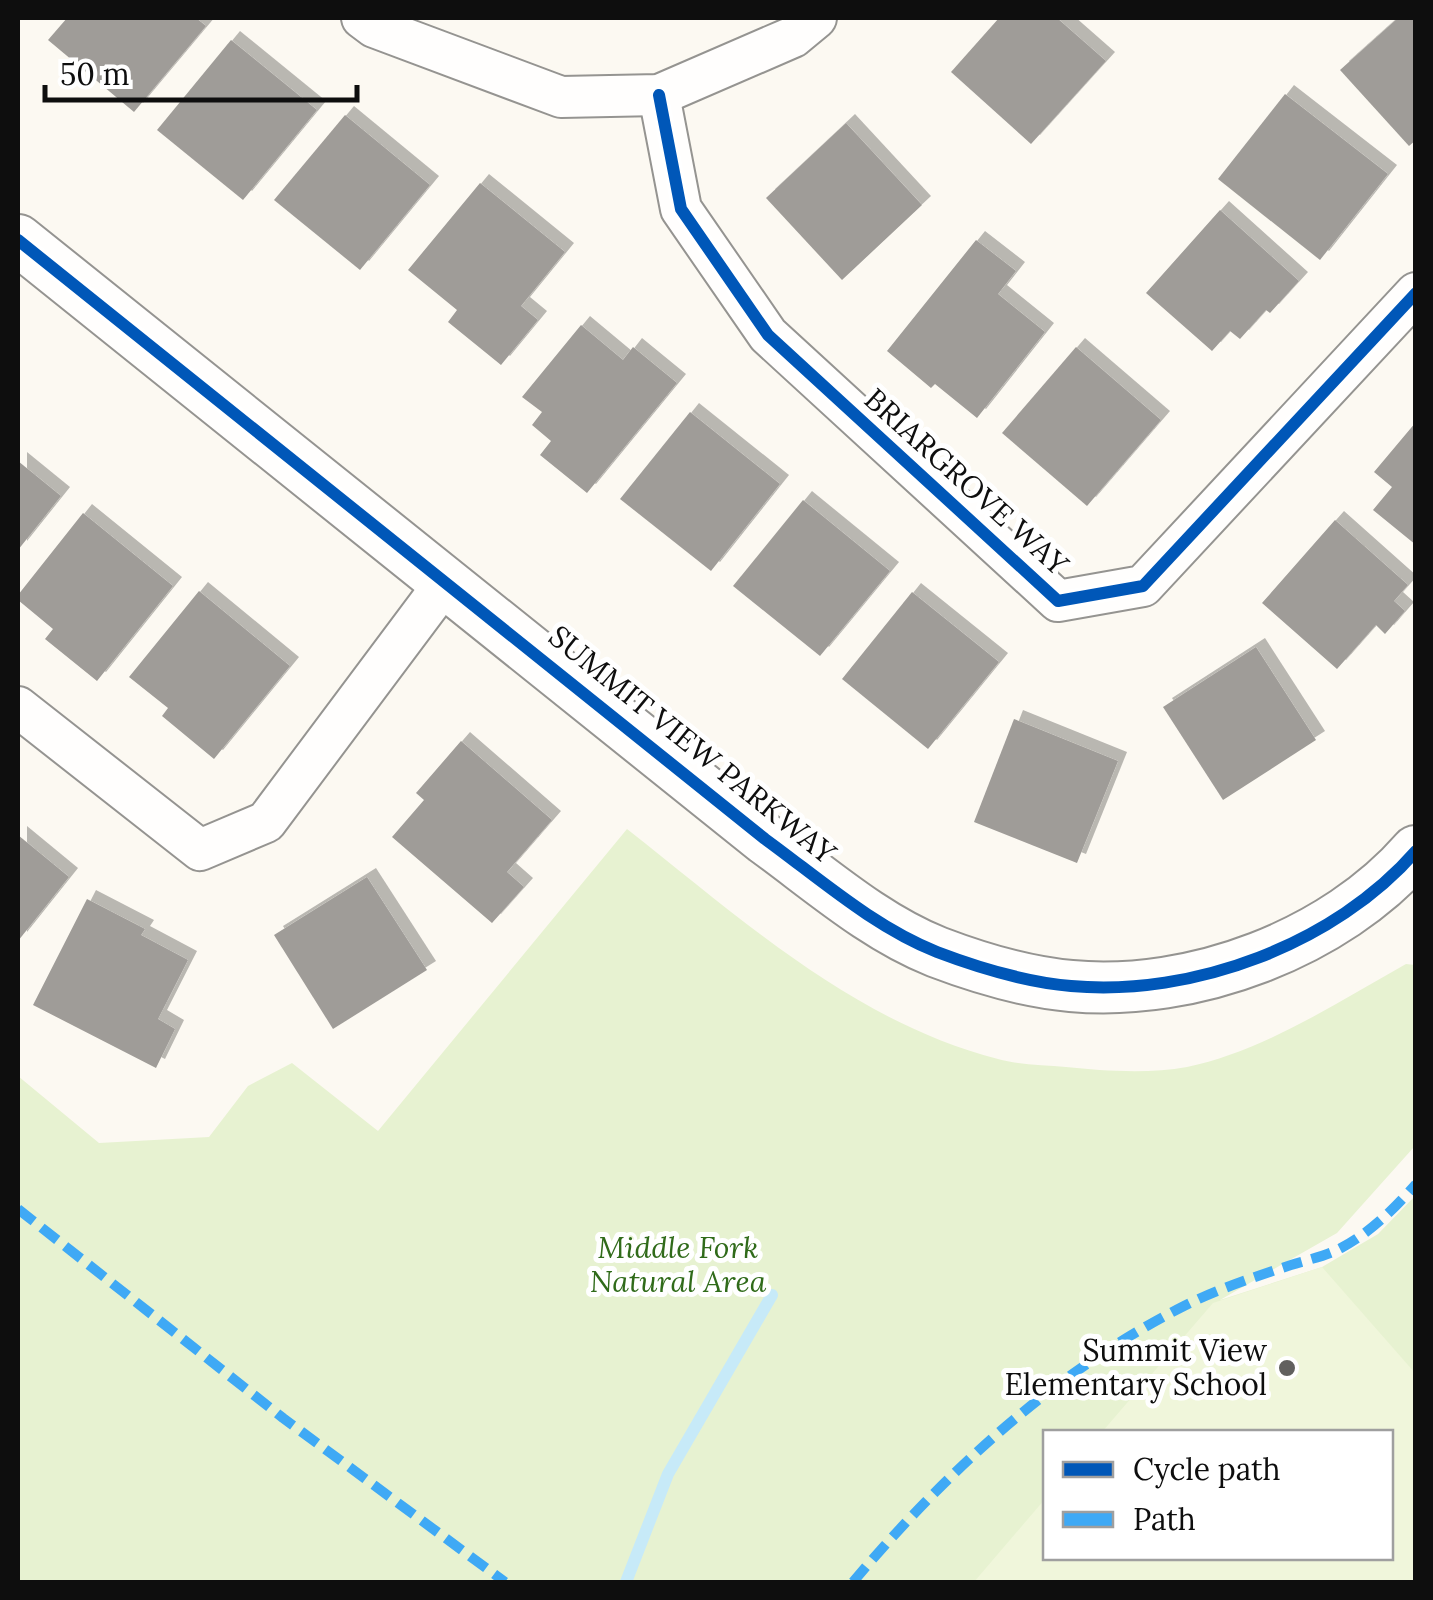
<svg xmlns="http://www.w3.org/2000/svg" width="1433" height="1600" font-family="Lora,serif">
	<defs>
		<filter id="shadow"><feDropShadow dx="9" dy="-9" stdDeviation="0" flood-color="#0004"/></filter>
	</defs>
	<rect width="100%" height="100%" fill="#fcf9f2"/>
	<path fill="#e7f2d1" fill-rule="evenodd" d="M 627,829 C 743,920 852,1021 998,1059 C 1019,1065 1044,1065 1066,1067 C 1104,1071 1149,1074 1187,1067 C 1264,1051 1338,1002 1406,964 L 1415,965 L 1414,1147 L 1337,1233 L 1220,1300 L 1322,1267 L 1378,1234 L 1415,1196 L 1415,1582 L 18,1582 L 18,1076 L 99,1143 L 209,1137 L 248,1086 L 292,1063 L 378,1131 ZM 1046,1432 L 1390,1432 L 1390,1558 L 1046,1558 Z"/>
	<path fill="#f0f6db" d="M 1322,1267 L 1415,1373 L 1415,1582 L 974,1582 L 1045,1499 L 1046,1558 L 1390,1558 L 1390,1432 L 1102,1432 L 1213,1303 Z"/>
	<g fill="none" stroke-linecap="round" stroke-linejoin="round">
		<path stroke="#c7eaf8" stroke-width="12" d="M 626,1582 L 668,1474 L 772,1295"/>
	</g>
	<g fill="#9f9c98" filter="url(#shadow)">
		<path d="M 67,18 L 196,18 L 206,26 L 134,112 L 48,40 Z"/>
		<path d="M 999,18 L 1057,18 L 1106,61 L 1031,144 L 951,72 Z"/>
		<path d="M 1398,18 L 1416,18 L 1416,140 L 1409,146 L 1340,70 Z"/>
		<path d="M 231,40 L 317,110 L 243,200 L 157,130 Z"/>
		<path d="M 1285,94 L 1388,174 L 1320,260 L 1218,179 Z"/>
		<path d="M 345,115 L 430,185 L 360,270 L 274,200 Z"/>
		<path d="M 846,123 L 922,205 L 842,280 L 766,198 Z"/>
		<path d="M 480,183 L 565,252 L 521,306 L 538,320 L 501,365 L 448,322 L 457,310 L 408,270 Z"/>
		<path d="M 1220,210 L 1299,281 L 1270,313 L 1266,310 L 1240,339 L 1230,331 L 1212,351 L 1146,293 Z"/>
		<path d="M 976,240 L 1016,271 L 998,294 L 1045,332 L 977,418 L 935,384 L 931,388 L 887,351 Z"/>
		<path d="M 581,325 L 623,360 L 633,347 L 677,383 L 587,493 L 540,455 L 551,441 L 532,425 L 542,412 L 522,397 Z"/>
		<path d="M 1076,347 L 1161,420 L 1087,506 L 1002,433 Z"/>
		<path d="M 690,412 L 780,484 L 711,571 L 620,499 Z"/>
		<path d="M 1416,422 L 1416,545 L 1373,510 L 1392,487 L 1374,472 Z"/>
		<path d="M 18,461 L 61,496 L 18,550 Z"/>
		<path d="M 803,500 L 890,571 L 820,656 L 733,586 Z"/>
		<path d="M 83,513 L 173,586 L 97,681 L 45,639 L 53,629 L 18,600 L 18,595 Z"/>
		<path d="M 1335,520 L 1408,585 L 1394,601 L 1405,611 L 1385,634 L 1376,625 L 1337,669 L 1262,603 Z"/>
		<path d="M 199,591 L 290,666 L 214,759 L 162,716 L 168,708 L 129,677 Z"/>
		<path d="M 912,592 L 999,662 L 928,749 L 842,679 Z"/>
		<path d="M 1256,647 L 1316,740 L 1223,800 L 1163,707 Z"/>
		<path d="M 1014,719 L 1118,761 L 1077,863 L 974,822 Z"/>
		<path d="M 461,741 L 552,820 L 507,872 L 524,887 L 492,923 L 392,837 L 424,800 L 416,793 Z"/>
		<path d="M 18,835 L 69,877 L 18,941 Z"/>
		<path d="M 367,877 L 427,970 L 333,1029 L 274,935 Z"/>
		<path d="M 87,899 L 145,929 L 141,935 L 188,960 L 158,1019 L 175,1029 L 156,1068 L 33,1005 Z"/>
	</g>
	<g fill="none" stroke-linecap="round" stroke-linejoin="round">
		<g stroke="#959491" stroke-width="44">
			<g id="minor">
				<path d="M 362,18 L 374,27 L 561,97 L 659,95 L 793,37 L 816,18"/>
				<path d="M 659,95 L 681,209 L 768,335 L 1058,601 L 1143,586 L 1416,293"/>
				<path d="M 18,707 L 200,850 L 266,822 L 447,580"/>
			</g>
		</g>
		<g stroke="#959491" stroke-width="54">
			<path id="tertiary" d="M 18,240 L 765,839 C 820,879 874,927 937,952 C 979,968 1026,982 1071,986 C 1193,997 1335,944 1416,851"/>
		</g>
		<use href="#minor" stroke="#fffefd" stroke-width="40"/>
		<use href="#tertiary" stroke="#fffefd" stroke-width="50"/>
		<g stroke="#3fa9f5" stroke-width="10" stroke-dasharray="20 10" stroke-linecap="butt">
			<path d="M 18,1209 L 283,1418 L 505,1582"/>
			<path d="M 853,1582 C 945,1473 1055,1371 1184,1306 C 1218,1289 1254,1277 1291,1265 C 1307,1260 1326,1256 1341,1248 C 1371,1232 1394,1209 1416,1184"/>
		</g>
		<g stroke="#fff" stroke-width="19">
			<g id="cycleway">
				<path d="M 659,95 L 681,209 L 768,335 L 1058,601 L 1143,586 L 1416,293"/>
				<path d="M 18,240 L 765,839 C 820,879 874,927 937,952 C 979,968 1026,982 1071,986 C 1193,997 1335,944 1416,851"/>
			</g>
		</g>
		<use href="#cycleway" stroke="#0057b8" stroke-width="12"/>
	</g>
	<circle fill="#61605e" stroke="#fff" stroke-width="4" cx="1287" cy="1368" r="10"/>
	<g text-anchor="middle" stroke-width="10" stroke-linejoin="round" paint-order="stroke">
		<g font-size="30" fill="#0e0e0e" stroke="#fff">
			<text transform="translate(966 482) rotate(42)" y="10">BRIARGROVE WAY</text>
			<text transform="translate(692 745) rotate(39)" y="10">SUMMIT VIEW PARKWAY</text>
		</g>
		<g font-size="30" font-style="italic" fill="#306b1a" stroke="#fff">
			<text x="678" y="1258">Middle Fork<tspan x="678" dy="34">Natural Area</tspan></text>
		</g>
		<g font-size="30" fill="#0e0e0e" stroke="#fff" text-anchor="end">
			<text x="1267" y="1361">Summit View<tspan x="1267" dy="34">Elementary School</tspan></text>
		</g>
	</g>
	<rect width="1433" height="1600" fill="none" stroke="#0e0e0e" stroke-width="40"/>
	<rect x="1043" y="1430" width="350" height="130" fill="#ffffff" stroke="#9f9f9f" stroke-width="2.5"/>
	<rect x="1063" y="1462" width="50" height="15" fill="#0057b8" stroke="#9f9f9f" stroke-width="2.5"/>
	<text x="1133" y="1480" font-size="30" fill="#0e0e0e">Cycle path</text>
	<rect x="1063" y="1512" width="50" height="15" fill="#3fa9f5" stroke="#9f9f9f" stroke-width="2.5"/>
	<text x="1133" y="1530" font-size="30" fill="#0e0e0e">Path</text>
	<path d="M45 85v15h312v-15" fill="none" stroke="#0e0e0e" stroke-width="5"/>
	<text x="60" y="85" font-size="30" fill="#0e0e0e" stroke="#ffffff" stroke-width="8" paint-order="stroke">50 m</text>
</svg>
